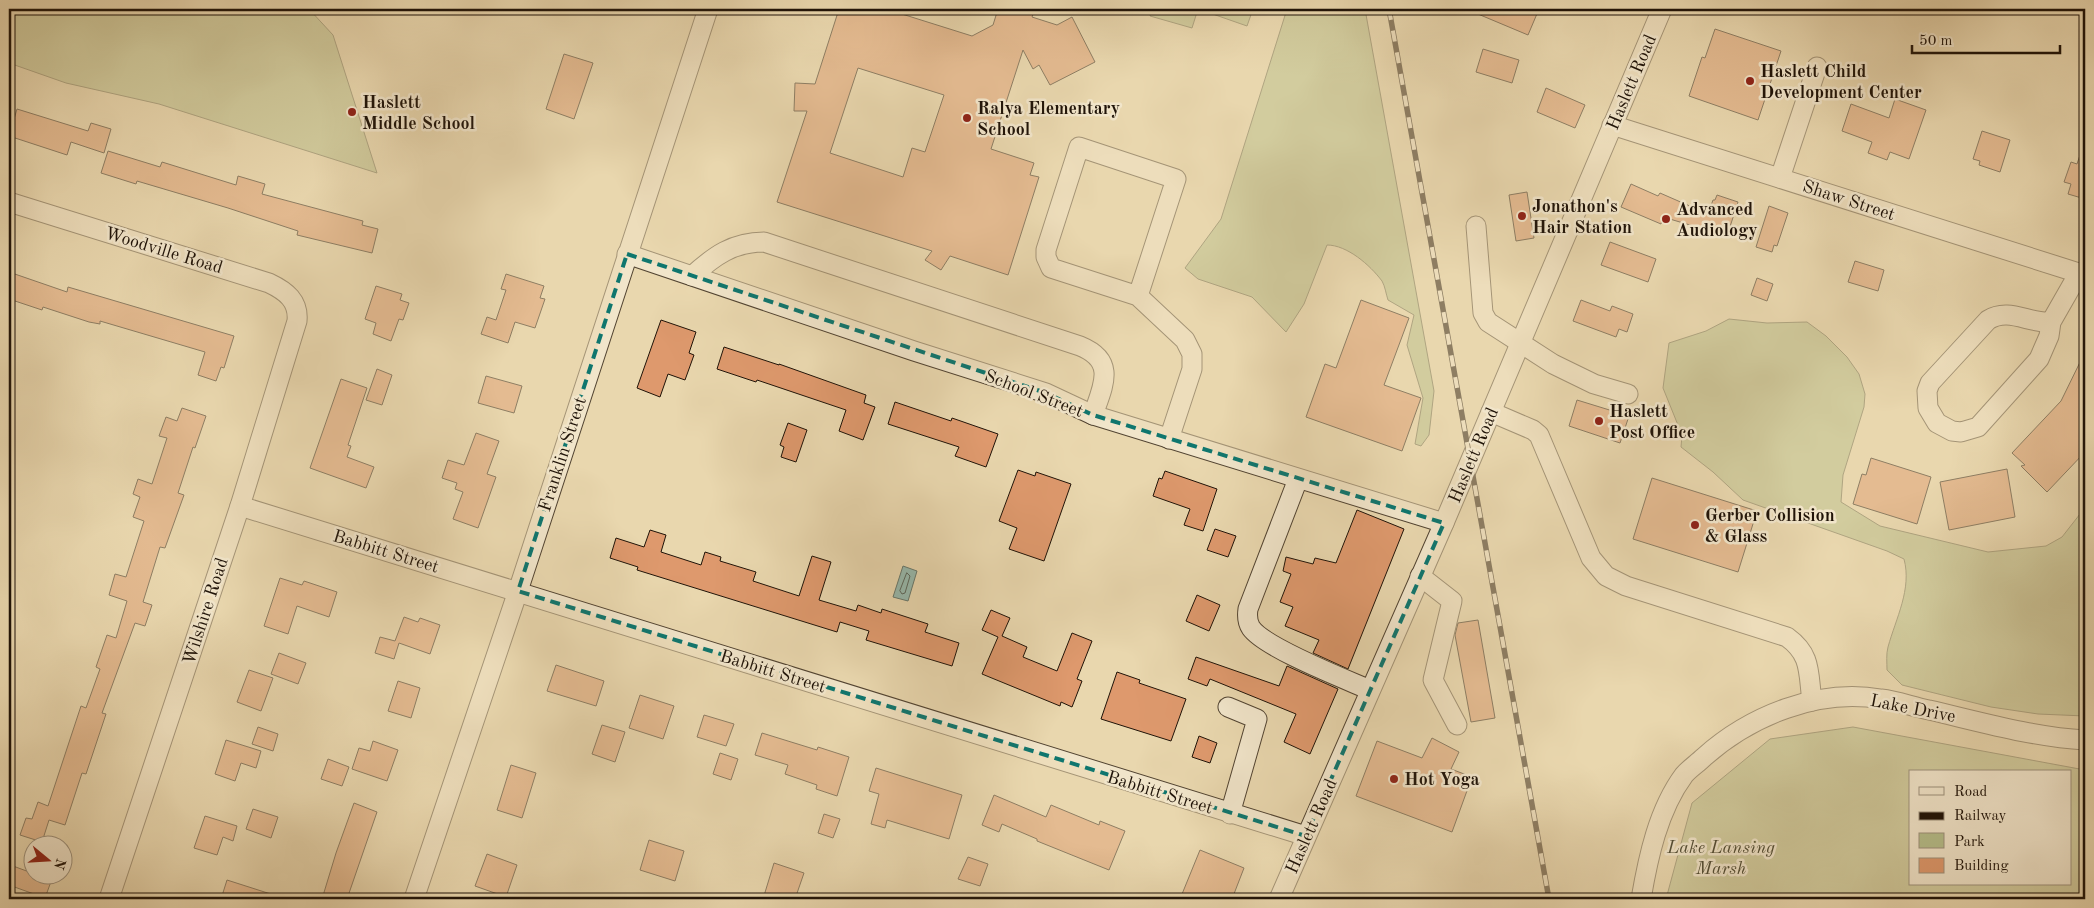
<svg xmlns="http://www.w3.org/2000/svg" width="2094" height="908" font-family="'Old Standard TT',serif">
	<rect width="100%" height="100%" fill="#e9d7ae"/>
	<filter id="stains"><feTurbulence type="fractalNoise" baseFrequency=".004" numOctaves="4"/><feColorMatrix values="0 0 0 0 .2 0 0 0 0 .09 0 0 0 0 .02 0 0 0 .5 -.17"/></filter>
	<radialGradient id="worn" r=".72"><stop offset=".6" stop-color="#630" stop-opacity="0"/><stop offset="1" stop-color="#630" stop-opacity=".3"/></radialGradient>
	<g fill="#b5be8b" stroke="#6a684a" fill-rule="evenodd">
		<path d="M 9,9 L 309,9 L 333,35 L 377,173 L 159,104 L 66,83 L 9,63 Z"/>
		<path d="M 1152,9 L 1198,9 L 1192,28 L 1150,16 Z"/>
		<path d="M 1205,9 L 1253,9 L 1247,26 L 1204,11 Z"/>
		<path d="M 1287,9 L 1365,9 L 1434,391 L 1429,435 L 1421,446 L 1415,444 L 1423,398 L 1407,345 L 1414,315 L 1388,300 C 1386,294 1385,286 1382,281 C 1370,265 1347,245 1327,245 L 1304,304 L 1286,332 L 1252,297 L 1198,279 L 1185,268 L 1221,219 Z"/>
		<path d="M 1729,319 L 1767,323 L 1807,322 L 1826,336 L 1847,357 L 1859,374 L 1865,394 L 1864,407 L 1843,475 L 1841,502 L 1880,526 L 1988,552 L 2046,546 L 2062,537 L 2080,514 L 2085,503 L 2085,716 L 2038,714 L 1991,707 L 1902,685 L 1887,670 C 1887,663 1886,654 1888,647 C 1896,618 1912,589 1904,559 L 1887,551 L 1743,500 L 1713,472 L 1681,447 L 1682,435 L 1663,388 L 1669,343 L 1706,331 Z"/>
		<path d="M 1853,727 L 2085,770 L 2085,899 L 1666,899 L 1692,803 L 1770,739 ZM 1910,772 L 2070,772 L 2070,884 L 1910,884 Z"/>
	</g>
	<path fill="#97b9ad" stroke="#67776b" d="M 903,566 L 917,571 L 908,601 L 893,597 Z"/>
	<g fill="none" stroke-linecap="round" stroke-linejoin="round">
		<path stroke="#5b665a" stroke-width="1" d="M 907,573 L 910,576 L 905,593 L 902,594 L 900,591 Z"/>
	</g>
	<g fill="#de996d" stroke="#1f1308" fill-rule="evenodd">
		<path d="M 839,9 L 886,9 L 972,36 L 993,25 L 998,9 L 1035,9 L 1032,17 L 1057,25 L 1072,17 L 1095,62 L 1050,85 L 1039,65 L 1033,69 L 1023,50 L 991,149 L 1034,163 L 1030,175 L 1039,177 L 1008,275 L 950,256 L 941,270 L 925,260 L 932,251 L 777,202 L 807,111 L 794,111 L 795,83 L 815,84 ZM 858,68 L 944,95 L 925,152 L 912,148 L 903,177 L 830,153 Z"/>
		<path d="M 1466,9 L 1539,9 L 1528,35 Z"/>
		<path d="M 1715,29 L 1781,51 L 1758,120 L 1689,96 L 1702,57 L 1705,58 Z"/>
		<path d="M 1483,49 L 1519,60 L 1512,83 L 1476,72 Z"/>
		<path d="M 564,54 L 593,63 L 574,119 L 546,109 Z"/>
		<path d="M 1546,88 L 1585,105 L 1575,128 L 1537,112 Z"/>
		<path d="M 1895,99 L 1926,110 L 1909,159 L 1890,152 L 1887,160 L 1868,153 L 1872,142 L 1842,131 L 1851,104 L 1889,118 Z"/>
		<path d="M 17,109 L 88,131 L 91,123 L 111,129 L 104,153 L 71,142 L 67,155 L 9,136 Z"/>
		<path d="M 1982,131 L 2010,140 L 2000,172 L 1979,165 L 1980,161 L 1973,159 Z"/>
		<path d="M 2082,149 L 2085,149 L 2085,199 L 2068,194 L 2071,184 L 2064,182 L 2071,162 L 2077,164 Z"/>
		<path d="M 108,151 L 160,167 L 162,162 L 236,185 L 238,176 L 265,184 L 262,194 L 363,221 L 362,225 L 378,229 L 372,253 L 297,235 L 298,231 L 228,208 L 137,181 L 136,184 L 101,173 Z"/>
		<path d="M 1631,184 L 1658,196 L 1660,193 L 1708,214 L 1713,200 L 1715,200 L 1717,195 L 1738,202 L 1727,236 L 1663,217 L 1661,224 L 1621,207 Z"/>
		<path d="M 1527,192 L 1534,238 L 1516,241 L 1509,195 Z"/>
		<path d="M 1769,206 L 1788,213 L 1777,246 L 1774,245 L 1772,252 L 1756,247 Z"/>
		<path d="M 1610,242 L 1656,259 L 1648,282 L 1601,265 Z"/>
		<path d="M 1855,261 L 1884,270 L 1878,291 L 1848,282 Z"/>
		<path d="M 9,272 L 67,292 L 68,287 L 234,336 L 224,368 L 221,367 L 216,381 L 198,375 L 205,352 L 100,321 L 100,324 L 89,322 L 43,307 L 42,310 L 9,299 Z"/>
		<path d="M 506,274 L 544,286 L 540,298 L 545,299 L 535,328 L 515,322 L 508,343 L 481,334 L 487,317 L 496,320 L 506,290 L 501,289 Z"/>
		<path d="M 1757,278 L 1773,284 L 1767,301 L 1751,295 Z"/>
		<path d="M 376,286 L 402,294 L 400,300 L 409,303 L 403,320 L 399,319 L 391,341 L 373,334 L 376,323 L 365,319 Z"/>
		<path d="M 1361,300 L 1409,318 L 1384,385 L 1421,398 L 1402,451 L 1306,417 L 1325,364 L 1336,368 Z"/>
		<path d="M 1581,300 L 1610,311 L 1612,306 L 1633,314 L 1627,332 L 1619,329 L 1616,337 L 1573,321 Z"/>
		<path d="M 661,320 L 696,332 L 689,353 L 694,355 L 685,380 L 668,374 L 660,397 L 637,388 Z"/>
		<path d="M 724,347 L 779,365 L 779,364 L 866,395 L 864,403 L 875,407 L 863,440 L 839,431 L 846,410 L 757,380 L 756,382 L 717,369 Z"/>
		<path d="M 2085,352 L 2085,452 L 2047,492 L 2021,466 L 2025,465 L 2012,453 L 2061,401 Z"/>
		<path d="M 377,369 L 392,375 L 382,405 L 366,400 Z"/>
		<path d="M 486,376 L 522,386 L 514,413 L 478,403 Z"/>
		<path d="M 341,379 L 367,388 L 348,445 L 351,446 L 347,457 L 374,467 L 366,488 L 310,468 Z"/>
		<path d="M 1577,400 L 1629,416 L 1620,443 L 1569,426 Z"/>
		<path d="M 895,402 L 951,421 L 952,418 L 998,434 L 986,467 L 955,456 L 959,447 L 888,424 Z"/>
		<path d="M 182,408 L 206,416 L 195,448 L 193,447 L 178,493 L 184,495 L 165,548 L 160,547 L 143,602 L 152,605 L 145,626 L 135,623 L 102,713 L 106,714 L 86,774 L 82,773 L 65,825 L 49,820 L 42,842 L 20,835 L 26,818 L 32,819 L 38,802 L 48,806 L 81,706 L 86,708 L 100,669 L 96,667 L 107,635 L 116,638 L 127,601 L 109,595 L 115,574 L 126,577 L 144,521 L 133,517 L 140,497 L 133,494 L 138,479 L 152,484 L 167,438 L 159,436 L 166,417 L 177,421 Z"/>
		<path d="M 788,423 L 807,430 L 796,462 L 781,457 L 784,447 L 780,445 Z"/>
		<path d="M 476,433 L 499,441 L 487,474 L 496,477 L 478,528 L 453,519 L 463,492 L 455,489 L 457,483 L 442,478 L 448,460 L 464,465 Z"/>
		<path d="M 1871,458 L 1931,477 L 1917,524 L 1853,504 L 1862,474 L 1866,475 Z"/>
		<path d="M 2007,469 L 2015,517 L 1949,530 L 1940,482 Z"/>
		<path d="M 1018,470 L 1035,476 L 1036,472 L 1071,484 L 1044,561 L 1009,549 L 1017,528 L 999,521 Z"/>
		<path d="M 1165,471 L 1217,489 L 1203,531 L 1184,525 L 1190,509 L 1153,496 L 1159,478 L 1162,479 Z"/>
		<path d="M 1652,478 L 1757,511 L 1738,572 L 1633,539 Z"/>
		<path d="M 1357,510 L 1404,529 L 1348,669 L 1313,653 L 1319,640 L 1285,626 L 1293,607 L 1280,602 L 1291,574 L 1283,571 L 1286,557 L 1313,564 L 1315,558 L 1336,563 Z"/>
		<path d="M 1215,529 L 1236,536 L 1228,557 L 1207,550 Z"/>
		<path d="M 650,530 L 666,535 L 661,552 L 701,565 L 705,552 L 721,557 L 720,561 L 756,572 L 753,581 L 799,596 L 812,556 L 831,562 L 819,600 L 856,611 L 858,605 L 881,613 L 882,609 L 928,624 L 925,632 L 959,643 L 952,666 L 866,640 L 869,631 L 840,622 L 837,632 L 637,570 L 638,567 L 610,558 L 616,538 L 644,547 Z"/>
		<path d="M 280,578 L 302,585 L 304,581 L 337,592 L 329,617 L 297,606 L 288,634 L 264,626 Z"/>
		<path d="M 1197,595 L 1220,605 L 1209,631 L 1186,621 Z"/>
		<path d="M 991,610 L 1010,618 L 1002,636 L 1027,647 L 1023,657 L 1057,671 L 1072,633 L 1092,641 L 1077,679 L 1082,681 L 1072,707 L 1061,702 L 1060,706 L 982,674 L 998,637 L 982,630 Z"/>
		<path d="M 404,617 L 418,622 L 420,618 L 440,625 L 430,654 L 399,643 L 394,659 L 375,653 L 380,637 L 395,641 Z"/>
		<path d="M 1478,620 L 1495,718 L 1471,722 L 1455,635 L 1458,623 Z"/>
		<path d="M 279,653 L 306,663 L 298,684 L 271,674 Z"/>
		<path d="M 1196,657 L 1279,686 L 1287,666 L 1338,689 L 1310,754 L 1284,742 L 1296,714 L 1210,679 L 1207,686 L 1188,679 Z"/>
		<path d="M 556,665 L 604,681 L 596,706 L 547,691 Z"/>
		<path d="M 249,670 L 273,678 L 261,711 L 237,702 Z"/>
		<path d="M 1117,672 L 1140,680 L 1139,683 L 1186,699 L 1171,741 L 1101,719 Z"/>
		<path d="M 398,681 L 420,688 L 411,718 L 388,711 Z"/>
		<path d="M 640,695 L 674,706 L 663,739 L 629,728 Z"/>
		<path d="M 704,715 L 734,724 L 726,746 L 697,737 Z"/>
		<path d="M 602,725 L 625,732 L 615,762 L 592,754 Z"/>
		<path d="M 258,727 L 278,734 L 273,751 L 252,744 Z"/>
		<path d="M 762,733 L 817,750 L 818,747 L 849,757 L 837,796 L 816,789 L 817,785 L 785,774 L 788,765 L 755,755 Z"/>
		<path d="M 1199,736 L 1217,743 L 1210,763 L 1192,757 Z"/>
		<path d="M 1432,738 L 1459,752 L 1451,769 L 1472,777 L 1452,832 L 1356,796 L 1377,741 L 1422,758 Z"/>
		<path d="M 226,740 L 261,751 L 256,768 L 241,763 L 235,781 L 215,774 Z"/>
		<path d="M 373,741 L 398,750 L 387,781 L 352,769 L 359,748 L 370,751 Z"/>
		<path d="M 720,753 L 738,759 L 731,780 L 713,774 Z"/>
		<path d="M 328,759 L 349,767 L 342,786 L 321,779 Z"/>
		<path d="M 511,765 L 536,773 L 522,818 L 497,810 Z"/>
		<path d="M 876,768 L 962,795 L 949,839 L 887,820 L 885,828 L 871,824 L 879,794 L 869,791 Z"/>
		<path d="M 994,795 L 1046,817 L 1051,805 L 1099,825 L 1100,821 L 1125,831 L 1109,870 L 1037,841 L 1037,839 L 1002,824 L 999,832 L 982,825 Z"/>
		<path d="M 354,803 L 377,812 L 347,899 L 322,899 L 336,853 Z"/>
		<path d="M 253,809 L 278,817 L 271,838 L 246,829 Z"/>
		<path d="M 824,814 L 840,819 L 833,838 L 818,833 Z"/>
		<path d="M 205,816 L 237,826 L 233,841 L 223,837 L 217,855 L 194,848 Z"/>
		<path d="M 649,840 L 684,851 L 675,881 L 640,870 Z"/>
		<path d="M 1200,850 L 1244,868 L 1232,899 L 1180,899 Z"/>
		<path d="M 487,854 L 517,865 L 506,897 L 475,886 Z"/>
		<path d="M 968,857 L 988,864 L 980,886 L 958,879 Z"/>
		<path d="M 774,863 L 804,873 L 795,899 L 763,899 Z"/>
		<path d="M 13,866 L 32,873 L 31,876 L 53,876 L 45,898 L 9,885 L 9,876 Z"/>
		<path d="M 227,880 L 277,896 L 277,899 L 221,899 Z"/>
	</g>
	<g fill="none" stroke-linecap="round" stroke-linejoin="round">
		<g stroke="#524432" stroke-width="21">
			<g id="minor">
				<path d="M 1612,125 L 2085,275"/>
				<path d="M 1780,178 L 1817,67"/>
				<path d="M 9,202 L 269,283 C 286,291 299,301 297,321 L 240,506 L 109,899"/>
				<path d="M 1476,226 L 1483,313 L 1488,322 L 1553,364 L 1594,384 L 1628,394"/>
				<path d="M 627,254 L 914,351 L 1046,393 L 1093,415 L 1444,523"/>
				<path d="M 692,276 C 714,256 733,242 764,242 L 1080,346 C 1117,361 1103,386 1093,415"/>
				<path d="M 1138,296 L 1176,179 L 1079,147 L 1046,250 L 1046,257 L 1051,268 L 1138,296 L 1185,340 L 1192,354 L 1192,369 L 1169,439"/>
				<path d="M 2051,322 C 2029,324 2009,307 1988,320 L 1930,383 L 1927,391 L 1928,408 L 1937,423 L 1952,431 L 1961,432 L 1978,427 L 2039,359 L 2049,336 L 2051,322 L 2079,273"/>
				<path d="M 1491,412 L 1533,430 L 1539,435 L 1591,558 L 1606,576 L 1626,586 L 1787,637 C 1812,655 1808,673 1812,701"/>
				<path d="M 1298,479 L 1248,609 C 1247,616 1247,622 1251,628 C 1265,648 1345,679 1370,690"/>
				<path d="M 240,506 L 1306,836"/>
				<path d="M 1420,576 L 1452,601 L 1433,680 L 1457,725"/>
				<path d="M 1228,707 L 1257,719 L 1230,814"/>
				<path d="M 414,899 L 518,591 L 708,9"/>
				<path d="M 1279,899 L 1444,523 L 1662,9"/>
				<path d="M 1641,899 C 1648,858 1658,810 1684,775 C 1689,769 1698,763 1704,757 C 1750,716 1818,688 1881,699 C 1898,701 1913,707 1929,710 C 1981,722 2033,737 2085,740"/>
			</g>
		</g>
		<use href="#minor" stroke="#f1e5ca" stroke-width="19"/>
		<g stroke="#1f1308" stroke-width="5.5">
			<path id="rail" d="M 1389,9 L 1549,899"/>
		</g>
		<use href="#rail" stroke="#f1e5ca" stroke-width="4" stroke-dasharray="11" stroke-linecap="butt"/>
	</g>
	<path d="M0 0H2094V908H0ZM 627,254 L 1046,393 L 1093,415 L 1444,523 L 1306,836 L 518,591 Z" fill="#e9d7ae" fill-opacity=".55" fill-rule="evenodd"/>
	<path fill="none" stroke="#0f766e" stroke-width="4" stroke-dasharray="10 6" stroke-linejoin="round" d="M 627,254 L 1046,393 L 1093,415 L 1444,523 L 1306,836 L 518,591 Z"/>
	<g fill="#8f2418" stroke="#f1e5ca" stroke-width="2">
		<circle cx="1750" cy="81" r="5"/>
		<circle cx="352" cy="112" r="5"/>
		<circle cx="967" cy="118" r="5"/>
		<circle cx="1522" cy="216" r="5"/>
		<circle cx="1666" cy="219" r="5"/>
		<circle cx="1599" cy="421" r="5"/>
		<circle cx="1695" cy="525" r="5"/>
		<circle cx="1394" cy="779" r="5"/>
	</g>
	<g text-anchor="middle" stroke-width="5" stroke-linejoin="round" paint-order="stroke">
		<g font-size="18" font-weight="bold" fill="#1f1308" stroke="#f1e5ca" text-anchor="start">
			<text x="1760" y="77">Haslett Child<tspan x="1760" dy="21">Development Center</tspan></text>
			<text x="362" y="108">Haslett<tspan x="362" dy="21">Middle School</tspan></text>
			<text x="977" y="114">Ralya Elementary<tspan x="977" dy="21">School</tspan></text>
			<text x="1532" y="212">Jonathon's<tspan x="1532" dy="21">Hair Station</tspan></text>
			<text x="1676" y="215">Advanced<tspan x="1676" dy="21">Audiology</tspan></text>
			<text x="1609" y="417">Haslett<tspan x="1609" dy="21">Post Office</tspan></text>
			<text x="1705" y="521">Gerber Collision<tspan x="1705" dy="21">&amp; Glass</tspan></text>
			<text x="1404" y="785">Hot Yoga</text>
		</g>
		<g font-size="18" fill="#1f1308" stroke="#f1e5ca">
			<text transform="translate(1631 82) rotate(-67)" y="6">Haslett Road</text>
			<text transform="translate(1849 200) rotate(18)" y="6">Shaw Street</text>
			<text transform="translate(164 250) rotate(17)" y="6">Woodville Road</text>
			<text transform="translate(1034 393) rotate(21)" y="6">School Street</text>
			<text transform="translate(562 454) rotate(-72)" y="6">Franklin Street</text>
			<text transform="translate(1473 455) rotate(-67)" y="6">Haslett Road</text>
			<text transform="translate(386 551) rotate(17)" y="6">Babbitt Street</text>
			<text transform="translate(205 611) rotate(-72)" y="6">Wilshire Road</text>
			<text transform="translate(773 671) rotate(17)" y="6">Babbitt Street</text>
			<text transform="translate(1913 708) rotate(11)" y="6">Lake Drive</text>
			<text transform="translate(1160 792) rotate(17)" y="6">Babbitt Street</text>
			<text transform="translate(1311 826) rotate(-66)" y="6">Haslett Road</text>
		</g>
		<g font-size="18" font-style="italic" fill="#544f36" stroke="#f1e5ca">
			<text x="1721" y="853">Lake Lansing<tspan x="1721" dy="21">Marsh</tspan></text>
		</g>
	</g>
	<rect width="2094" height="908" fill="none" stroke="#e9d7ae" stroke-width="30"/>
	<rect x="10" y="10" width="2074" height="888" fill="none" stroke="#1f1308" stroke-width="2.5"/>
	<rect x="15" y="15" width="2064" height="878" fill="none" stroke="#1f1308"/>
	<rect x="1909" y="770" width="162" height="115" fill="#f1e5ca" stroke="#9d917c"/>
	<rect x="1919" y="787" width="25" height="8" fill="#f1e5ca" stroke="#9d917c"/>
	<text x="1954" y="796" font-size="15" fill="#1f1308">Road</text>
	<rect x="1919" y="812" width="25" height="8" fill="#1f1308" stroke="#9d917c"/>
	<text x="1954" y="820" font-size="15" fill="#1f1308">Railway</text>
	<rect x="1919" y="833" width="25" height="15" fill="#b5be8b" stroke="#9d917c"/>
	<text x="1954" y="846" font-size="15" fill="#1f1308">Park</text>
	<rect x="1919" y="858" width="25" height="15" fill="#de996d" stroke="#9d917c"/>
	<text x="1954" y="870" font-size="15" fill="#1f1308">Building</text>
	<g transform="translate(48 860) rotate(108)"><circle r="24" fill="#f1e5ca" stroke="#9d917c"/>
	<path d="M0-4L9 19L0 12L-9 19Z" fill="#8f2418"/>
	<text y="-8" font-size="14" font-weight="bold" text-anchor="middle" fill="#1f1308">N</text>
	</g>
	<path d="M1912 45v8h148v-8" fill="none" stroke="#1f1308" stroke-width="2.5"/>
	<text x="1919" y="45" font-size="15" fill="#1f1308" stroke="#f1e5ca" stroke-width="4" paint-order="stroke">50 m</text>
	<rect width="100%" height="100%" filter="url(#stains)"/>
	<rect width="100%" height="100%" fill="url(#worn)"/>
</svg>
